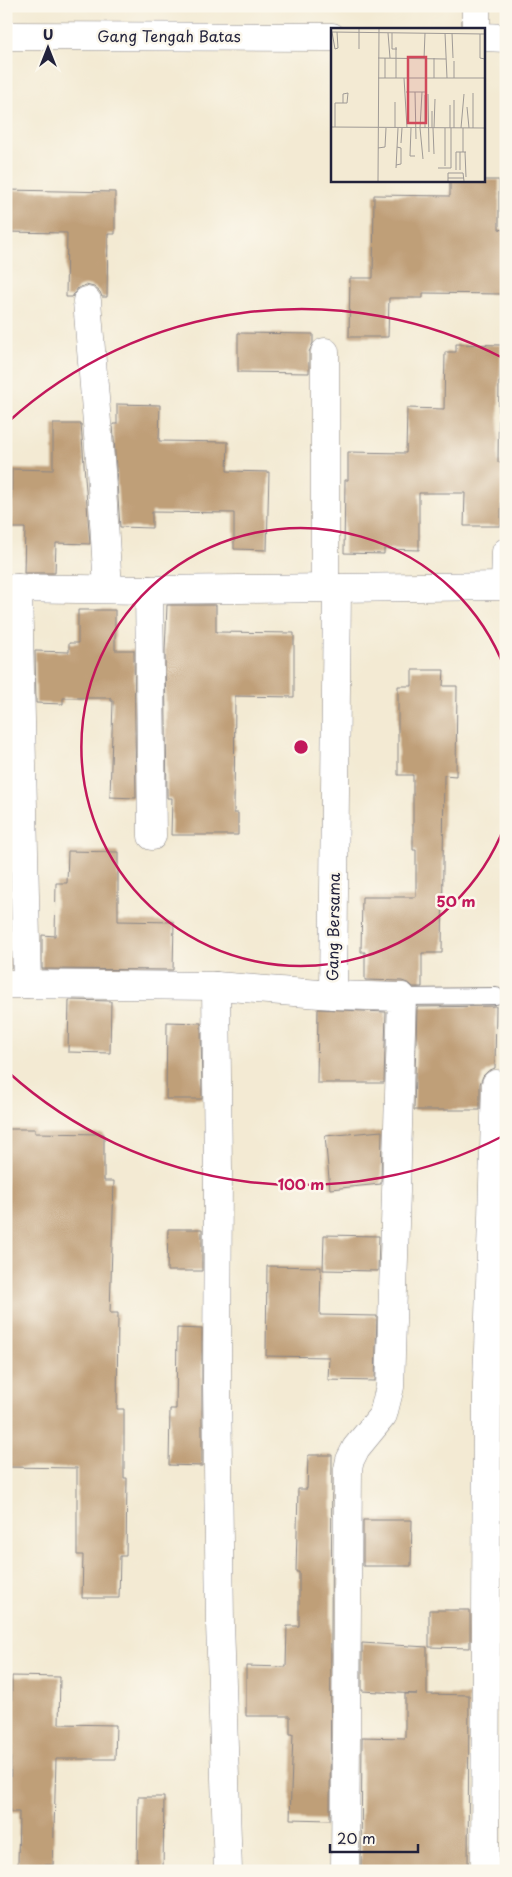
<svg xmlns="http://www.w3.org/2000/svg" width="512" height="1877" font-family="'Playpen Sans',sans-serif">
	<rect width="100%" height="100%" fill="#fbf7ec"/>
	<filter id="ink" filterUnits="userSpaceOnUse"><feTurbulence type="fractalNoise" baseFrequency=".02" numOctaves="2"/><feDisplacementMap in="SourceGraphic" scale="10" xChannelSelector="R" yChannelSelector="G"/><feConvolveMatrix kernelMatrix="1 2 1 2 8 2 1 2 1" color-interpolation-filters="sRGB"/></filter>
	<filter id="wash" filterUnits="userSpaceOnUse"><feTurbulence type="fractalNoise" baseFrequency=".0096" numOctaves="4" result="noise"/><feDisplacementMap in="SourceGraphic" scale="20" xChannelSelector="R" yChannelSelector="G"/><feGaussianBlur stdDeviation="1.12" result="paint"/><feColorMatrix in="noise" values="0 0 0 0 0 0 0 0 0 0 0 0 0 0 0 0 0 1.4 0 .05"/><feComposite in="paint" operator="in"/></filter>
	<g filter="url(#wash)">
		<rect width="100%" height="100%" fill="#f3ead3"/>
		<g id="blocks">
			<g fill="#bf9f78">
				<path d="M 450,180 L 499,180 L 499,229 L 504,230 L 503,294 L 423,293 L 423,298 L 389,298 L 388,337 L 349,337 L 350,278 L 373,278 L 374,195 L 450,196 Z"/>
				<path d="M 6,190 L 115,192 L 115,234 L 108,234 L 107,297 L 102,297 L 100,292 L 94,287 L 86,285 L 78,288 L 72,297 L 66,297 L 67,233 L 6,232 Z"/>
				<path d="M 238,333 L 313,334 L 313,343 L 309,352 L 309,373 L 238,372 Z"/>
				<path d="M 456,344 L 501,345 L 500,382 L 499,382 L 498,462 L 502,462 L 501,526 L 464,526 L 465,493 L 419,493 L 419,550 L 384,549 L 384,554 L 344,553 L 345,480 L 348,480 L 348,452 L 406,453 L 407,408 L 444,409 L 445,352 L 456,352 Z"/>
				<path d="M 117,404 L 160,405 L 159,441 L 228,442 L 227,471 L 269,472 L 267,550 L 234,549 L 234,513 L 152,512 L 152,528 L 120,527 L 113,424 L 117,424 Z"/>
				<path d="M 53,424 L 81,424 L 90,544 L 56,543 L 55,573 L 24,573 L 25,528 L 11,528 L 12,469 L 53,470 Z"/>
				<path d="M 167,605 L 216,605 L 216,632 L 294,633 L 294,697 L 235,696 L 234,813 L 238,813 L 238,835 L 171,835 L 172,798 L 167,798 L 165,651 Z"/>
				<path d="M 78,610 L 115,610 L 115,650 L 134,650 L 136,798 L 110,797 L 113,701 L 111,701 L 111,698 L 63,698 L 63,704 L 36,703 L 35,651 L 69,652 L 69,643 L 78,643 Z"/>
				<path d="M 412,670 L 444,670 L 443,686 L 457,686 L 456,776 L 444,775 L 442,953 L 422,953 L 422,987 L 413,987 L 410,984 L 402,981 L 365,980 L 365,952 L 361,952 L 362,897 L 416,897 L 416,850 L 413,850 L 413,775 L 398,775 L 398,686 L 412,686 Z"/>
				<path d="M 68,851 L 118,852 L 118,921 L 174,922 L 173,970 L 42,969 L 42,935 L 55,936 L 56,883 L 67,883 Z"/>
				<path d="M 6,935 L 10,935 L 11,968 L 6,968 Z"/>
				<path d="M 69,1000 L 111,1001 L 110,1053 L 68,1052 Z"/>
				<path d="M 496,1006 L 495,1068 L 488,1071 L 483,1076 L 480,1084 L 480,1110 L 414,1110 L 417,1007 Z"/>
				<path d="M 318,1009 L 386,1012 L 384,1083 L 317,1083 Z"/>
				<path d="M 167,1022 L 201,1023 L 202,1099 L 166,1099 Z"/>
				<path d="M 6,1129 L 35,1129 L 35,1133 L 104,1134 L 104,1181 L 114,1181 L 110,1313 L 118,1313 L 117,1409 L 124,1409 L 124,1478 L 127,1478 L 126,1556 L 120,1556 L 119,1598 L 82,1598 L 83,1555 L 77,1555 L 77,1468 L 6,1467 Z"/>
				<path d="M 382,1131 L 381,1184 L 330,1189 L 325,1136 Z"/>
				<path d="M 168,1229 L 202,1229 L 202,1271 L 167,1271 Z"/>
				<path d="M 324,1235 L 379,1236 L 378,1271 L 323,1270 Z"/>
				<path d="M 267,1266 L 321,1267 L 320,1315 L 377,1316 L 375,1381 L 328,1380 L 329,1357 L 266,1356 Z"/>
				<path d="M 177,1328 L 202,1329 L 202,1466 L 169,1465 L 170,1409 L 176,1409 Z"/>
				<path d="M 308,1455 L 332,1455 L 330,1820 L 290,1819 L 293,1734 L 290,1734 L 290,1716 L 246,1716 L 246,1666 L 286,1667 L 287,1626 L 299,1626 L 299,1572 L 296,1572 L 298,1489 L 307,1489 Z"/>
				<path d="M 363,1520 L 412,1520 L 411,1566 L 363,1566 Z"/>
				<path d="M 429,1610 L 470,1610 L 470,1648 L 429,1647 Z"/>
				<path d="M 362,1643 L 427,1647 L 427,1694 L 469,1695 L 468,1871 L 361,1871 L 362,1737 L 405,1738 L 405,1694 L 417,1694 L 362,1691 Z"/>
				<path d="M 12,1676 L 60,1677 L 59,1724 L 116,1725 L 115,1759 L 56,1759 L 53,1865 L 18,1865 L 19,1812 L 10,1812 Z"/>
				<path d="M 138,1797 L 164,1797 L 163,1871 L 137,1871 Z"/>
			</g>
		</g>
	</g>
	<g filter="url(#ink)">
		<use href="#blocks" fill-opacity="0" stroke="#8a8687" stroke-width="1"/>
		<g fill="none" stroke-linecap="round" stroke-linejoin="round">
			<g stroke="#8a8687" stroke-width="18">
				<path id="lane" d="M 402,997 L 496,996"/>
			</g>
			<g stroke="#8a8687" stroke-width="29">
				<g id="street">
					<path d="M 476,29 L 476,6"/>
					<path d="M 6,36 L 332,37"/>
					<path d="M 483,37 L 506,38"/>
					<path d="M 87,301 L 101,471 L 108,589"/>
					<path d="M 325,352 L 325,587"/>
					<path d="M 505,586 L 506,552"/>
					<path d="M 6,588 L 149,590 L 506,586"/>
					<path d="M 18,588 L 27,984"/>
					<path d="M 149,590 L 152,836"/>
					<path d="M 6,984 L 216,986 L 333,995 L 402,997 L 390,1387 L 383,1415 L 356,1448 L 350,1460 L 348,1469 L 345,1871"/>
					<path d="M 216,986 L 218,1170 L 217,1384 L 220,1623 L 228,1871"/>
					<path d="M 333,995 L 337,588"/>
					<path d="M 485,1871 L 487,1384 L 496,1084"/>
				</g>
			</g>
			<use href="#lane" stroke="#fff" stroke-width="16"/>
			<use href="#street" stroke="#fff" stroke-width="28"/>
		</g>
	</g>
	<g fill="none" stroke="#c2185b" stroke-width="2.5">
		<path d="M505 825A219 219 0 1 1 505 669"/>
		<path d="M503 1136A438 438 0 0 1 8 1072M8 422A438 438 0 0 1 503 358"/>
	</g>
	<g text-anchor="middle" stroke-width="5" stroke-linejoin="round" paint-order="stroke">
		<g font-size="15" fill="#22223b" stroke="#fbf7ec">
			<text x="169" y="42">Gang Tengah Batas</text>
			<text transform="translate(334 927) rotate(-89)" y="5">Gang Bersama</text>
		</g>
	</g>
	<g transform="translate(331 28)">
		<rect width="154" height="154" fill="#f3ead3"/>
		<path fill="none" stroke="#9f9a96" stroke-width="1" d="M 0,4 L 154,6M 1,4 L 4,21 L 7,20 L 6,4M 57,5 L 59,30M 61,5 L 61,21 L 66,21M 114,5 L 116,50M 121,5 L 122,30M 149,6 L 149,30 L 154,31 L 154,39M 28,21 L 28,1M 47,30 L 115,31M 103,30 L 103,50M 93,31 L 94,5M 95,31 L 95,53M 47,50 L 154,50M 54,50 L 54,30M 65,50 L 65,19M 73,50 L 76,100M 123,50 L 123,33M 75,64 L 94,64M 84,64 L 85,111M 142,65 L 142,100M 97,66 L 98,124M 123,72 L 123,100M 119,77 L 119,100M 136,79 L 138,100M 0,99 L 154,100M 4,99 L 4,75 L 16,75 L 17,65 L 12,66 L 12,75M 64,100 L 64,74M 80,100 L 79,128 L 84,128M 89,100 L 91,64M 89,100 L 92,131M 94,100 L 94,67M 101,100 L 101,83M 102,100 L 103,126M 103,100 L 104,71M 114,100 L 114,138M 130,100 L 133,66M 132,100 L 132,124M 70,115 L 71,100M 47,120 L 54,119 L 55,100M 134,124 L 135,149M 65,137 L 70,136 L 70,120 L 66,119M 65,140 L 67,100M 107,140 L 120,140 L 120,100M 125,142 L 125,124 L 135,124M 129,142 L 129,124M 117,150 L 133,150M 47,153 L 48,1M 117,153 L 117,145 L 132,145 L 133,153"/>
		<path fill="#d1495b" fill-opacity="0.15" stroke="#d1495b" stroke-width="2.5" d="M 77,29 L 95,29 L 95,95 L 77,95 Z"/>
		<rect width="154" height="154" fill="none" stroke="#22223b" stroke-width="2.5"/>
	</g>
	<circle cx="301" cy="747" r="8" fill="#c2185b" stroke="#fbf7ec" stroke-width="2.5"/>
	<g font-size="15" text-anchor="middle" font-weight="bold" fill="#c2185b" stroke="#fbf7ec" stroke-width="5" stroke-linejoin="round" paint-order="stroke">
		<text x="456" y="907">50 m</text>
		<text x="301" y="1190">100 m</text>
	</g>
	<rect width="512" height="1877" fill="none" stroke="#fbf7ec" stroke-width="25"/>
	<g transform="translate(48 48)" stroke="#fbf7ec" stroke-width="4" paint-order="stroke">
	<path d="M0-4L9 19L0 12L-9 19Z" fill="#22223b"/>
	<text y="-8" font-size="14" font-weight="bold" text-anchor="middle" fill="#22223b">U</text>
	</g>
	<path d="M330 1844v8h88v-8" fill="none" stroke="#22223b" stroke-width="2.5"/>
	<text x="337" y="1844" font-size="15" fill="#22223b" stroke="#fbf7ec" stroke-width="4" paint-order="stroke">20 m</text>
</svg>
